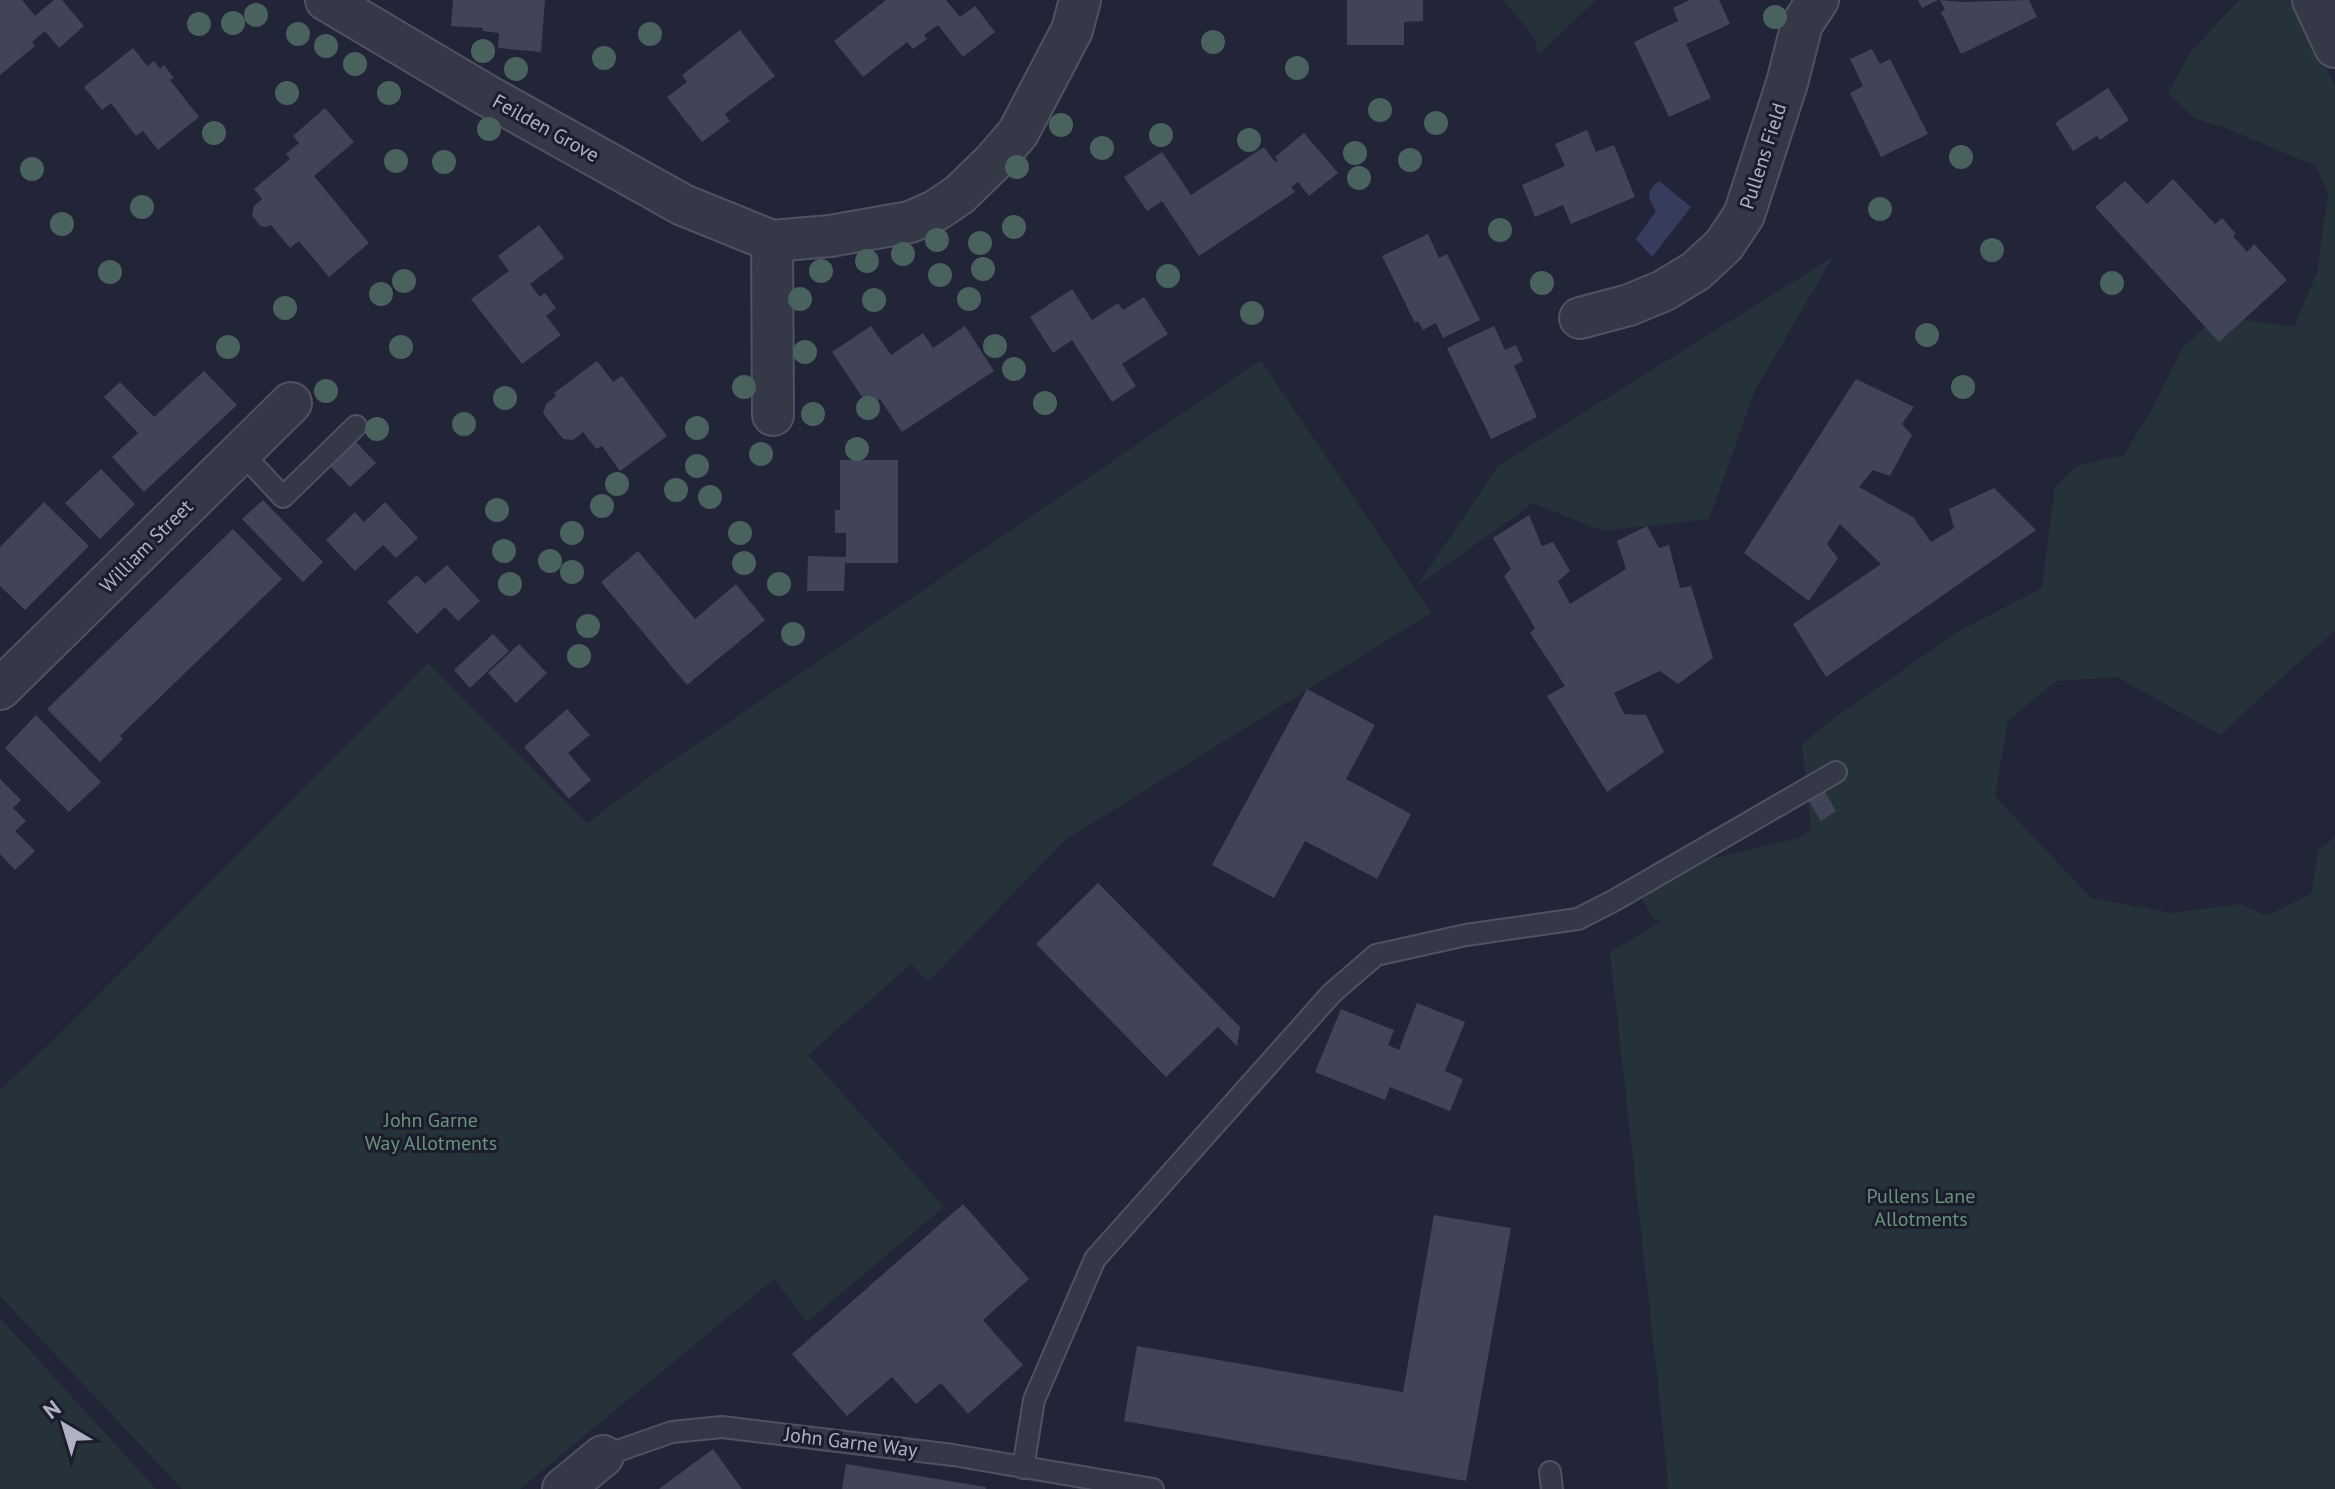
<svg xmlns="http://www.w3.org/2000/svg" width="2335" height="1489" font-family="'PT Sans',sans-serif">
	<rect width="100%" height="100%" fill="#222537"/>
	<g fill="#253239">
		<path d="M 1503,0 L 1596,0 L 1538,55 L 1534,37 Z"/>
		<path d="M 2239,0 L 2296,0 L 2335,87 L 2335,631 L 2282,677 L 2221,735 L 2117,677 L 2056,681 L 2008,721 L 1995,796 L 2091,898 L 2171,913 L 2241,904 L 2266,916 L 2312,893 L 2318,850 L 2335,837 L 2335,1489 L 1668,1489 L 1662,1420 L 1610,952 L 1662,921 L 1655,920 L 1630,879 L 1798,838 L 1811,830 L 1802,744 L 1837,716 L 1959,631 L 2042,588 L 2055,487 L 2077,466 L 2124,455 L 2154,406 L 2183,347 L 2218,316 L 2294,327 L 2317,272 L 2328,194 L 2316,166 L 2228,129 L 2194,118 L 2168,93 L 2190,53 Z"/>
		<path d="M 1833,257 L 1755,390 L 1709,519 L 1603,531 L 1533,503 L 1417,586 L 1498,466 Z"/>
		<path d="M 1261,360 L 1431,613 L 1065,840 L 928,982 L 911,964 L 808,1055 L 944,1207 L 807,1322 L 774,1279 L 520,1489 L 182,1489 L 0,1296 L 0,1090 L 51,1042 L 428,663 L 587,823 L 663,767 Z"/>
		<path d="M 0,1318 L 156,1489 L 0,1489 Z"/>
	</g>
	<path fill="#363c5d" d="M 1659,181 L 1691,207 L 1652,257 L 1636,239 L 1656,211 C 1647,198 1646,191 1659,181 Z"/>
	<g fill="#414458">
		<path d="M 0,0 L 22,0 L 35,16 L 54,0 L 62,0 L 84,26 L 59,48 L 45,31 L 32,42 L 35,46 L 0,75 Z"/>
		<path d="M 453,0 L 545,0 L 541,52 L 498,48 L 499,33 L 483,31 L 483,28 L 451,26 Z"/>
		<path d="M 886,0 L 946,0 L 960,17 L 975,6 L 995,32 L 963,57 L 938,25 L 924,35 L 927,39 L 913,49 L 907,42 L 863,77 L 834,41 Z"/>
		<path d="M 1347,0 L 1423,0 L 1423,21 L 1404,22 L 1404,45 L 1347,45 Z"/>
		<path d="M 1690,0 L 1719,0 L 1730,24 L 1686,44 L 1711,98 L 1669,117 L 1634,42 L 1678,21 L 1673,8 Z"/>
		<path d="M 1918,0 L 1938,0 L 1922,8 Z"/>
		<path d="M 1940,0 L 1962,2 L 2029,0 L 2037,17 L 1961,54 L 1941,12 L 1945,10 Z"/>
		<path d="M 740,30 L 775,76 L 725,114 L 730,121 L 702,142 L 667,97 L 687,82 L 682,75 Z"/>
		<path d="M 133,48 L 147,66 L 154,61 L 160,69 L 164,65 L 174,78 L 170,80 L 199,117 L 158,150 L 143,131 L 136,136 L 111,103 L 102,110 L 84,87 Z"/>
		<path d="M 1872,49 L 1880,64 L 1890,59 L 1928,134 L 1881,157 L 1850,93 L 1863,86 L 1850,59 Z"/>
		<path d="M 2108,88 L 2129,120 L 2100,140 L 2097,136 L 2073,151 L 2055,123 Z"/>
		<path d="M 325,108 L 354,142 L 314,176 L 369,243 L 329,277 L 299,241 L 290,248 L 271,225 L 266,227 L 260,226 L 252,215 L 254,206 L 262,199 L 254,189 L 290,159 L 286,154 L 299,143 L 293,136 Z"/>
		<path d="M 1587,130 L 1596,152 L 1614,145 L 1635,197 L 1571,224 L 1563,205 L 1535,217 L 1522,185 L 1565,166 L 1555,144 Z"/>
		<path d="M 1304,133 L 1338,173 L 1309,196 L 1298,182 L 1291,187 L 1295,192 L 1199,256 L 1162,201 L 1147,211 L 1124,177 L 1162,152 L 1191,195 L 1264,147 L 1275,162 L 1278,160 L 1275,157 Z"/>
		<path d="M 2173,179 L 2215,224 L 2222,218 L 2236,234 L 2233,236 L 2247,252 L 2254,244 L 2287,280 L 2219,342 L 2095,207 L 2125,181 L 2147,204 Z"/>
		<path d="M 539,225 L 564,258 L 530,284 L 540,297 L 545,293 L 556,308 L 546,316 L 561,335 L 522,364 L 471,299 L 509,271 L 498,256 Z"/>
		<path d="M 1428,234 L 1439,258 L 1447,254 L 1480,320 L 1443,338 L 1436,323 L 1423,330 L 1418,321 L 1415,323 L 1382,256 Z"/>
		<path d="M 1072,289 L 1092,320 L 1118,303 L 1123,310 L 1144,297 L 1168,334 L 1122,364 L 1136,386 L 1112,402 L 1072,340 L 1053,353 L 1030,317 Z"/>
		<path d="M 871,326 L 891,355 L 923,333 L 933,348 L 965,326 L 994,371 L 902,432 L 880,399 L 868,406 L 832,352 Z"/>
		<path d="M 1494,326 L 1505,350 L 1516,345 L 1523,361 L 1514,366 L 1537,417 L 1491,439 L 1447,348 Z"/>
		<path d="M 597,361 L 613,382 L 622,376 L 667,436 L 620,471 L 602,446 L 596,449 L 583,432 L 573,440 L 563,439 L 543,413 L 546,404 L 556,396 L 554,393 Z"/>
		<path d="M 204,371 L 237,405 L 144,492 L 112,457 L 138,433 L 104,397 L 120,382 L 154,417 Z"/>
		<path d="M 1856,379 L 1914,407 L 1902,424 L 1912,435 L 1890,476 L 1873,470 L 1859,487 L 1913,517 L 1931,542 L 1954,528 L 1949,509 L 1994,488 L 2036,530 L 1826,677 L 1793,624 L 1881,564 L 1840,524 L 1827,544 L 1838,558 L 1809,601 L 1744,553 Z"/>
		<path d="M 355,441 L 376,463 L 350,487 L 329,465 Z"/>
		<path d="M 840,460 L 898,460 L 898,563 L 845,563 L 844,591 L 807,591 L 808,556 L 846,557 L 846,533 L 835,533 L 835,510 L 840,510 Z"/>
		<path d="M 101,469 L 135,504 L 100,539 L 65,503 Z"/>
		<path d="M 263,500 L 323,562 L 303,582 L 242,519 Z"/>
		<path d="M 44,502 L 89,546 L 25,610 L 0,586 L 0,547 Z"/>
		<path d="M 385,502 L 418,538 L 396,558 L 383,545 L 355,571 L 326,540 L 355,512 L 364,522 Z"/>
		<path d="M 1529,515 L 1542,546 L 1553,542 L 1570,571 L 1558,581 L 1570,604 L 1626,569 L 1617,541 L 1647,526 L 1659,548 L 1669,545 L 1680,588 L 1691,586 L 1713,658 L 1678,684 L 1660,671 L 1614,693 L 1624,714 L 1646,715 L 1664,752 L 1607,792 L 1547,696 L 1565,686 L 1530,633 L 1535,628 L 1504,576 L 1511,569 L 1493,538 Z"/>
		<path d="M 233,529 L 282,579 L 120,736 L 123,739 L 100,762 L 47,709 Z"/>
		<path d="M 638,551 L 695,619 L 736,584 L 765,620 L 687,685 L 601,582 Z"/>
		<path d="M 447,565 L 480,601 L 458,621 L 445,607 L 417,634 L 387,602 L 417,575 L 425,584 Z"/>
		<path d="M 493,634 L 509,651 L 470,688 L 454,670 Z"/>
		<path d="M 519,644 L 547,673 L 516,703 L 488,673 Z"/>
		<path d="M 1307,689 L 1375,725 L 1346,779 L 1411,814 L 1377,879 L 1305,841 L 1274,898 L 1212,865 Z"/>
		<path d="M 567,709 L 590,735 L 568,753 L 591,780 L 569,799 L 524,747 Z"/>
		<path d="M 36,715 L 101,782 L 69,812 L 5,748 Z"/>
		<path d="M 0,779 L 21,800 L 13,808 L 26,821 L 15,831 L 35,851 L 15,870 L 0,854 Z"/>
		<path d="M 1824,790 L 1836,811 L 1821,821 L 1808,800 Z"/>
		<path d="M 1098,883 L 1240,1027 L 1237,1046 L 1218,1027 L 1166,1077 L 1036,944 Z"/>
		<path d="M 1417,1003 L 1465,1022 L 1445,1071 L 1463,1079 L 1450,1111 L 1390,1087 L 1385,1100 L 1315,1072 L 1341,1009 L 1394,1030 L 1388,1045 L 1399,1050 Z"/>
		<path d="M 963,1204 L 1029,1279 L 983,1320 L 1023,1365 L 968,1414 L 941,1383 L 916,1404 L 892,1377 L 847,1416 L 792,1354 Z"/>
		<path d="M 1434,1215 L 1511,1228 L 1466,1481 L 1124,1421 L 1137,1346 L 1403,1392 Z"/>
		<path d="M 713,1449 L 742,1489 L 659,1489 Z"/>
		<path d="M 846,1464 L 986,1487 L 986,1489 L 842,1489 Z"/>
	</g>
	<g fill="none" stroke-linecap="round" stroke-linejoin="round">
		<g stroke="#505262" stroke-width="24">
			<g id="service">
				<path d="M 241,452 L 283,497 L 356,426"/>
				<path d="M 603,1456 L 672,1432 L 722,1427 L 953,1455 L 1153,1489"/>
				<path d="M 1023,1468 L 1034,1400 L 1095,1259 L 1332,993 L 1376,955 L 1466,935 L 1578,919 L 1615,900 L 1836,772"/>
				<path d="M 1550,1472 L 1552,1489"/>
			</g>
		</g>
		<g stroke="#505262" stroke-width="44">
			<g id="minor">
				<path d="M 326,0 L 486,95 L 683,205 L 772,241 L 830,236 L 910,222 L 935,211 L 959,195 L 993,162 L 1018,133 L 1072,30 L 1080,0"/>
				<path d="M 2313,0 L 2335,47"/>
				<path d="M 772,241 L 773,415"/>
				<path d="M 1580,318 L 1629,305 L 1663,291 L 1696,271 L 1724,245 L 1744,215 L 1787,83 L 1802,24 L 1818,0"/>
				<path d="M 0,689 L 291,403"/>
				<path d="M 563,1489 L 603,1456"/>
			</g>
		</g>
		<use href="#service" stroke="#353847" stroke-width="20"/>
		<use href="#minor" stroke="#353847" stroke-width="40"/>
	</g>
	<g fill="#49625e">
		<circle cx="256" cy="15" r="12"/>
		<circle cx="1775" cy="17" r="12"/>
		<circle cx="233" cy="23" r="12"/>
		<circle cx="199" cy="24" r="12"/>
		<circle cx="298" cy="34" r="12"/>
		<circle cx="650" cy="34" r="12"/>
		<circle cx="1213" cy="42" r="12"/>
		<circle cx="326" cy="46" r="12"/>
		<circle cx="483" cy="51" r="12"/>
		<circle cx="604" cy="58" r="12"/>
		<circle cx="355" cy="64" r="12"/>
		<circle cx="1297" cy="68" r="12"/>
		<circle cx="516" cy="69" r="12"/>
		<circle cx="287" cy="93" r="12"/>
		<circle cx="389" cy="93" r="12"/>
		<circle cx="1380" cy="110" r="12"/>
		<circle cx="1436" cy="123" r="12"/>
		<circle cx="1061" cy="125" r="12"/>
		<circle cx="489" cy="129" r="12"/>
		<circle cx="214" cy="133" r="12"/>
		<circle cx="1161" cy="135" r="12"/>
		<circle cx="1249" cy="140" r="12"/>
		<circle cx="1102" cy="148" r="12"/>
		<circle cx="1355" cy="153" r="12"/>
		<circle cx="1961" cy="157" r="12"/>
		<circle cx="1410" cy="160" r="12"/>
		<circle cx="396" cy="161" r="12"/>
		<circle cx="444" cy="162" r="12"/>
		<circle cx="1017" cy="167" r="12"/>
		<circle cx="32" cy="169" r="12"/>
		<circle cx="1359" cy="178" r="12"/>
		<circle cx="142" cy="207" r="12"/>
		<circle cx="1880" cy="209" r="12"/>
		<circle cx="62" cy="224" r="12"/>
		<circle cx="1014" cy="227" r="12"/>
		<circle cx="1500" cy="230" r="12"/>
		<circle cx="937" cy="240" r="12"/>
		<circle cx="980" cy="243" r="12"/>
		<circle cx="1992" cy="250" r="12"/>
		<circle cx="903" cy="254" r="12"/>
		<circle cx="867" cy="261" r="12"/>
		<circle cx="983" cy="269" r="12"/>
		<circle cx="821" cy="271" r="12"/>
		<circle cx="110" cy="272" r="12"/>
		<circle cx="940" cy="275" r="12"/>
		<circle cx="1168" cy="276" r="12"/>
		<circle cx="404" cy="281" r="12"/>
		<circle cx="1542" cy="283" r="12"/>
		<circle cx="2112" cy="283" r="12"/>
		<circle cx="381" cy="294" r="12"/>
		<circle cx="800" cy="299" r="12"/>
		<circle cx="969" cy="299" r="12"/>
		<circle cx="874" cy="300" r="12"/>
		<circle cx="285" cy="308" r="12"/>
		<circle cx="1252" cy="313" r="12"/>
		<circle cx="1927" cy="335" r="12"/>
		<circle cx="995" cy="346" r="12"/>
		<circle cx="228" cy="347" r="12"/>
		<circle cx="401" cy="347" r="12"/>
		<circle cx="805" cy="352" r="12"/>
		<circle cx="1014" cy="369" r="12"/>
		<circle cx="744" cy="387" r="12"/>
		<circle cx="1963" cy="387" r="12"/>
		<circle cx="326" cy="391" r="12"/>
		<circle cx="505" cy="398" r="12"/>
		<circle cx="1045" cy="403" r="12"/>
		<circle cx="868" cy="408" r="12"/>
		<circle cx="813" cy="414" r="12"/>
		<circle cx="464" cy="424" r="12"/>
		<circle cx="697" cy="428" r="12"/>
		<circle cx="377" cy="429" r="12"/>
		<circle cx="857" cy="449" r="12"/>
		<circle cx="761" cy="454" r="12"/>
		<circle cx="697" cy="466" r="12"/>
		<circle cx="617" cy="484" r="12"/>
		<circle cx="676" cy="490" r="12"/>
		<circle cx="710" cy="497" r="12"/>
		<circle cx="602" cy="506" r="12"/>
		<circle cx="497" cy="510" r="12"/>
		<circle cx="572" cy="533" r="12"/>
		<circle cx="740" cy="533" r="12"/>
		<circle cx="504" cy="551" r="12"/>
		<circle cx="550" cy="561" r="12"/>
		<circle cx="744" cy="563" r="12"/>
		<circle cx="572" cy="572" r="12"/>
		<circle cx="510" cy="584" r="12"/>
		<circle cx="779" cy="584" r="12"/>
		<circle cx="588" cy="626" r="12"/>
		<circle cx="793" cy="634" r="12"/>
		<circle cx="579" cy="656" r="12"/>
	</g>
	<g text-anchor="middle" stroke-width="6" stroke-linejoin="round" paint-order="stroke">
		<g font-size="20" fill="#b0b2c4" stroke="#1b1d2c">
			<text transform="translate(546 128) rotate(29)" y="7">Feilden Grove</text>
			<text transform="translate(1763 156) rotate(-72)" y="7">Pullens Field</text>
			<text transform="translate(146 546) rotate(-45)" y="7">William Street</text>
			<text transform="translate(851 1442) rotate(7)" y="7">John Garne Way</text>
		</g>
		<g font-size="20" fill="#69937e" stroke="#1b1d2c">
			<text x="431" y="1127">John Garne<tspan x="431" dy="23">Way Allotments</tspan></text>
			<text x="1921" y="1203">Pullens Lane<tspan x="1921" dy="23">Allotments</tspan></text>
		</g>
	</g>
	<g transform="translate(64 1425) rotate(322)" stroke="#1b1d2c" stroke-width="6" paint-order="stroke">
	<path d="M0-6L14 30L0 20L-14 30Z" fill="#b0b2c4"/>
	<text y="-12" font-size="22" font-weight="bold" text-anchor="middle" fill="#b0b2c4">N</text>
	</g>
</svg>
